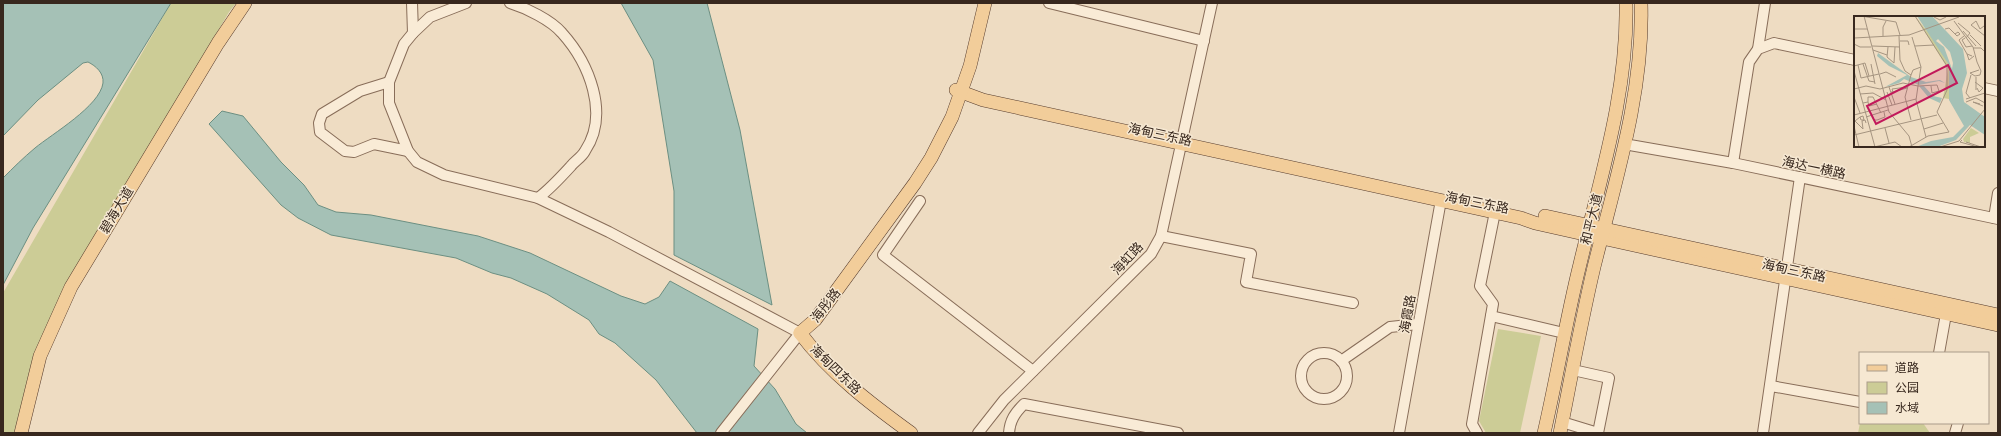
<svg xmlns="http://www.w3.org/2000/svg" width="2001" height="436" font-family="'Source Serif 4','Noto Sans SC',serif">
	<rect width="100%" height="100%" fill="#eedcc2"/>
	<g fill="#cccc96">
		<path d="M 171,3 L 236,3 L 229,12 L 51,316 L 34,356 L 17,433 L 3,433 L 3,293 Z"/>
		<path d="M 1498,329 L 1541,336 L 1520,433 L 1486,433 L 1479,421 Z"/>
		<path d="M 1860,423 L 1923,423 L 1930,433 L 1858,433 Z"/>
	</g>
	<g fill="#a5c1b6" stroke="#6c8f82">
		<path d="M 3,3 L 171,3 L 33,228 L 3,285 L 3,178 C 13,168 23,158 35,148 C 52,134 100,106 103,83 C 104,73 96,66 88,62 L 83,63 L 38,100 L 3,136 Z"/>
		<path d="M 621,3 L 707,3 L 740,130 L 772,305 L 674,255 L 674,191 L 653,60 Z"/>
		<path d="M 222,111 L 243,116 L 281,162 L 304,185 L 318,205 L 336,212 L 371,215 L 478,236 L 530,253 L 621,296 L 645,304 L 659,297 L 670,281 L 758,329 L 754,366 L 775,389 L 796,424 L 807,433 L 697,433 L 656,380 L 615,343 L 599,334 L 589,320 L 547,294 L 511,278 L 492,273 L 456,258 L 331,235 L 298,218 L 281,205 L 209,124 Z"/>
	</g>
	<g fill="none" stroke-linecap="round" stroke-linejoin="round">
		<g stroke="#886d59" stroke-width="12">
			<g id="minor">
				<path d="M 412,3 L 413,33"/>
				<path d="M 466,3 L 430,17 L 413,33 L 404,44 L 389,82 L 389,103 L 408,151 L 417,162 L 444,175 L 538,198 L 609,232 L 800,333 L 721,433"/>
				<path d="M 510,3 C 526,8 551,20 562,33 C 589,63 610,114 585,151 C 582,157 575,161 571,166 C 560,178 550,189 538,198"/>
				<path d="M 1049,3 L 1204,41"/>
				<path d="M 1758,49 L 1765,3"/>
				<path d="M 389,82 L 360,91 L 322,114 L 319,123 L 320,132 L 345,151 L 354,152 L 374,144 L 408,151"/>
				<path d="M 1984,88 L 1998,91"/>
				<path d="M 1624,144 L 1733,163 L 1998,219"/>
				<path d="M 1733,163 L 1749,62 L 1758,49 L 1774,43 L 1855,60"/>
				<path d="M 920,201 L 883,255 L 1033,371"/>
				<path d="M 1994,218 L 1998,193"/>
				<path d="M 1161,236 L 1251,254 L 1246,282 L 1353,303"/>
				<path d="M 1491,316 L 1564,333"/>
				<path d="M 1939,353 L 1946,314"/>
				<circle cx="1324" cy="376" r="23"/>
				<path d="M 1341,361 L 1390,327 L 1418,324"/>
				<path d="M 1573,370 L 1609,378 L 1598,433"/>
				<path d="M 1771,386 L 1860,402"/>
				<path d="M 1562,422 L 1598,433"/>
				<path d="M 978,433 L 1004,400 L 1151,254 L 1161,236 L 1212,3"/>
				<path d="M 1009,433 C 1010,420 1015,413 1024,404 L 1178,433"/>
				<path d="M 1399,433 L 1441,200"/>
				<path d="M 1477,433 L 1472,424 L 1493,304 L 1480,286 L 1495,212"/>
				<path d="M 1763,433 L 1800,177"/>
				<path d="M 1955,433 L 1958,423"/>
			</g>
		</g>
		<g stroke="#563c2e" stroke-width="14">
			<g id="major">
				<path d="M 956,90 L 983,100 L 1521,218 L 1535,223 L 1602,238 L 1998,325"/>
				<path d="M 1545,216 L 1998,315"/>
				<path d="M 800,333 L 815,320 L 915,183 L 931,158 L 952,117 L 970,66 L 985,3"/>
				<path d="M 800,333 C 830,373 871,404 911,433"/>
				<path d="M 21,433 L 40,356 L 71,287 L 218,43 L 245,3"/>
				<path d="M 1544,433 C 1557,377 1566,320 1580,264 C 1600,179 1628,92 1626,3"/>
				<path d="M 1560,433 C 1571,378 1581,322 1594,267 C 1615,182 1644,92 1641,3"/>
			</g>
		</g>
		<use href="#minor" stroke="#f9ebd6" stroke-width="10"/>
		<use href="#major" stroke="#f2cd9a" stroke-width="13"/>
	</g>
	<g text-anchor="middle" stroke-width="3" stroke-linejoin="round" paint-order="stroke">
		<g font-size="13" fill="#38281e" stroke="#f6e8d2">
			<text transform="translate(1160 134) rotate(12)" y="5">海甸三东路</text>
			<text transform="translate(1814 167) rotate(12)" y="5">海达一横路</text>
			<text transform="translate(1477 202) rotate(11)" y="5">海甸三东路</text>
			<text transform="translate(116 210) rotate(-59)" y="5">碧海大道</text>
			<text transform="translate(1591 219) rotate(-76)" y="5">和平大道</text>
			<text transform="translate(1127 258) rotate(-47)" y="5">海虹路</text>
			<text transform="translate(1794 270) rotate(12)" y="5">海甸三东路</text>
			<text transform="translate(825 305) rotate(-52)" y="5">海彤路</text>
			<text transform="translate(1407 314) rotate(-80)" y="5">海霞路</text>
			<text transform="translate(836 369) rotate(44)" y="5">海甸四东路</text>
		</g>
	</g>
	<g transform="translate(1854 16)">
		<rect width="131" height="131" fill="#eedcc2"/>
		<path d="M 61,0 L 85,30 L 95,49 L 95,83 L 89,82 L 94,53 ZM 117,112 L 125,117 L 116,121 L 116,127 L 110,126 L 109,123 Z" fill="#cccc96"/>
		<path d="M 63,0 L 78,0 L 109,33 L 113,57 L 108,73 L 110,86 L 131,101 L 131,119 L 116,109 L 102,124 L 83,131 L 62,131 L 77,125 L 99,121 L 110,110 L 95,84 L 95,49 ZM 84,23 L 96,36 L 99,47 L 98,53 L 90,31 L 82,25 ZM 24,37 L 57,61 L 72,66 L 86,64 L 91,67 L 85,65 L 65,69 L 50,63 L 45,67 L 31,71 L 53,59 L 35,50 L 23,40 ZM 65,70 L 70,70 L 79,80 L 88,82 L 86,87 L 75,82 Z" fill="#a5c1b6" fill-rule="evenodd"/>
		<path fill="none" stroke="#a59480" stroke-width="1" d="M 7,0 L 42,6 L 46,19M 10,0 L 35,96 L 55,120 L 58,131M 80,1 L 86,4 L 92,1M 100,5 L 119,31 L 123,46M 104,7 L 116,17 L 112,22M 130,10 L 126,13 L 122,5 L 117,9 L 131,20M 0,13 L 13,13M 91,13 L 95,12 L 103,20 L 106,18 L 104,16 L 101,18M 109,15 L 122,30M 116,19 L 127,30M 29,20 L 29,11 L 32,5M 45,20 L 46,44 L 51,55 L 57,59 L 51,81 L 57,104M 110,20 L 105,24 L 113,38M 58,21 L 67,51 L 64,70 L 83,69 L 85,75 L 78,77 L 77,70M 0,22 L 55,19 L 105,1M 111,22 L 108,24 L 112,31 L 118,30M 46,25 L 54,25 L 55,29M 0,28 L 6,31 L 17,31M 18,30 L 46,31M 61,30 L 80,29M 34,31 L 33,41 L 40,47 L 41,31M 119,32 L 127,32 L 131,36M 19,34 L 33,39M 118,40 L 113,38 L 115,44 L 120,40M 123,46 L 127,55 L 126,59 L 121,60 L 116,57 L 125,54M 9,48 L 15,65 L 21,66M 17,48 L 21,68M 4,49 L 7,62 L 25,58M 0,50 L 11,47 L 15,60M 0,55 L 21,131M 26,58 L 32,56 L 42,61M 57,59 L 59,54 L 67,51M 122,61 L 122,74M 121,66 L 129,72 L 125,76 L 123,72M 64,70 L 62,84 L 72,121M 35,71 L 41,88M 0,73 L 12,70 L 26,73 L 49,67 L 64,70M 33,76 L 38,89M 37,76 L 39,76 L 53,72 L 53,71 L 38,73 L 39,76M 6,78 L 19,77 L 32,84M 0,81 L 6,97M 116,82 L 112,77 L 117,59M 112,83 L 131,77M 14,86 L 15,90 L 23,88M 112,86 L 122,82 L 131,87M 9,87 L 14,86 L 14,81 L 19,81 L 27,97M 126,88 L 119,86 L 129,90M 0,99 L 62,83M 18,99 L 20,104 L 23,104 L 31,101 L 30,96M 6,101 L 7,104 L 10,104 L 9,100 L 6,101 L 1,105 L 9,113M 12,101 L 34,94M 0,110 L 5,131M 31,112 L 35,127M 9,113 L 8,105 L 11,104 L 12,107M 70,113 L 89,107M 0,119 L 83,99M 108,124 L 106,126 L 124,131M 112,126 L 127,131M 20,131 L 41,126 L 48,131M 55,131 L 74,120 L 95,116 L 83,96 L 93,74 L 93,50 L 61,0M 86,131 L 105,125 L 131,93"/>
		<path fill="#c2185b" fill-opacity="0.15" stroke="#c2185b" stroke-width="2" d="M 94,49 L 103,67 L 22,108 L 13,90 Z"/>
		<rect width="131" height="131" fill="none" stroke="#38281e" stroke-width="2"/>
	</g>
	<rect width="2001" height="436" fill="none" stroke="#38281e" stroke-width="8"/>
	<rect x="1859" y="352" width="130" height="72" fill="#f6e8d2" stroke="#aa9b8a"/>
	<rect x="1867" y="365" width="20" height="6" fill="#f2cd9a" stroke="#aa9b8a"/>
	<text x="1895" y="372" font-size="12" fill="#38281e">道路</text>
	<rect x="1867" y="382" width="20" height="12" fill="#cccc96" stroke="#aa9b8a"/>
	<text x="1895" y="392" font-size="12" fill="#38281e">公园</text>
	<rect x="1867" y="402" width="20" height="12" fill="#a5c1b6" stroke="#aa9b8a"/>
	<text x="1895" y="412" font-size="12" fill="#38281e">水域</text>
</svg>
